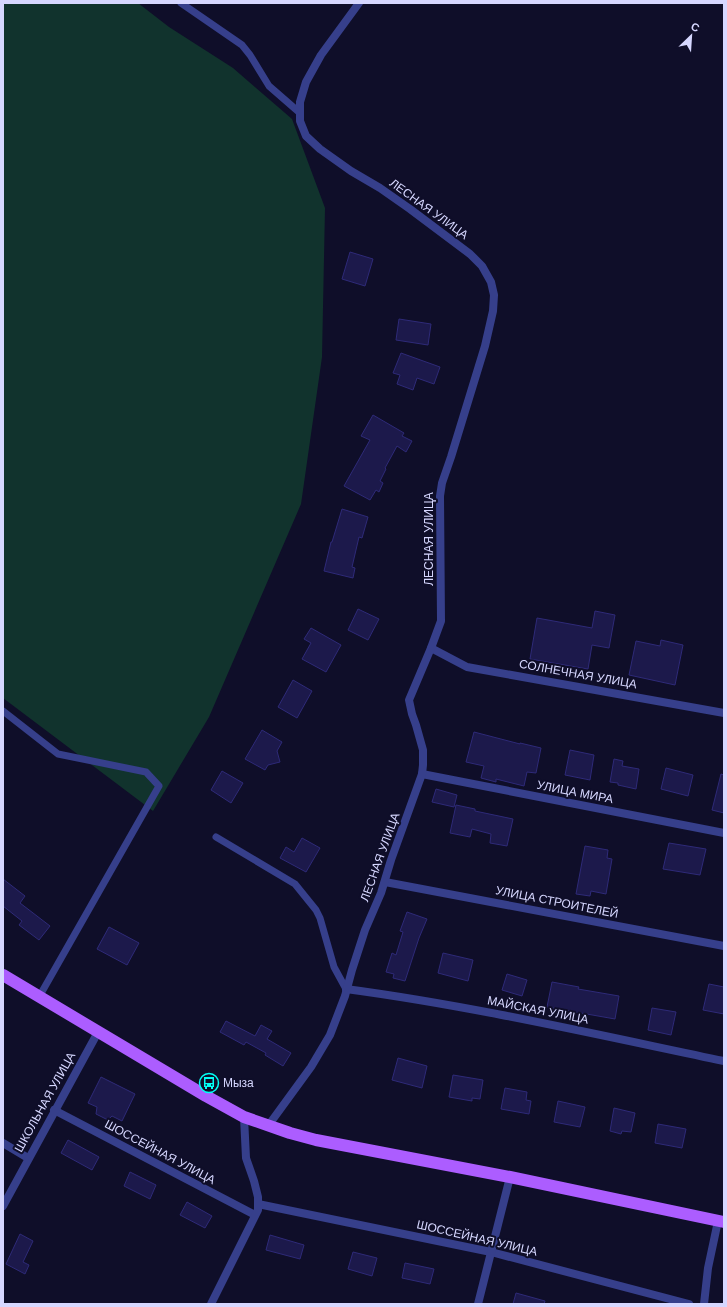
<svg xmlns="http://www.w3.org/2000/svg" width="727" height="1307" font-family="'DM Sans',sans-serif">
	<rect width="100%" height="100%" fill="#0f0e29"/>
	<path fill="#11332d" d="M 3,3 L 138,3 L 169,27 L 233,68 L 292,119 L 325,208 L 322,357 L 301,504 L 209,717 L 153,811 L 3,698 Z"/>
	<g fill="#1c194b" stroke="#2e2a78">
		<path d="M 350,252 L 373,259 L 365,286 L 342,279 Z"/>
		<path d="M 399,319 L 431,324 L 428,345 L 396,340 Z"/>
		<path d="M 401,353 L 440,367 L 434,384 L 417,378 L 413,390 L 397,384 L 400,375 L 393,373 Z"/>
		<path d="M 373,415 L 404,433 L 402,436 L 412,441 L 406,452 L 397,446 L 385,468 L 386,469 L 380,481 L 383,483 L 379,492 L 376,490 L 370,500 L 344,486 L 370,440 L 361,436 Z"/>
		<path d="M 342,509 L 368,517 L 362,538 L 359,537 L 352,567 L 355,568 L 353,578 L 324,571 L 331,542 L 332,542 Z"/>
		<path d="M 358,609 L 379,619 L 368,640 L 348,630 Z"/>
		<path d="M 595,611 L 615,615 L 609,648 L 592,645 L 588,669 L 530,659 L 537,618 L 592,628 Z"/>
		<path d="M 311,628 L 341,645 L 326,672 L 302,659 L 311,643 L 304,639 Z"/>
		<path d="M 661,640 L 683,645 L 675,685 L 629,675 L 636,641 L 660,646 Z"/>
		<path d="M 293,680 L 312,691 L 297,718 L 278,707 Z"/>
		<path d="M 262,730 L 282,742 L 277,751 L 280,762 L 268,765 L 265,770 L 245,759 Z"/>
		<path d="M 474,732 L 520,744 L 520,743 L 541,748 L 536,773 L 527,772 L 524,786 L 496,779 L 496,782 L 481,778 L 484,766 L 466,762 Z"/>
		<path d="M 570,750 L 594,755 L 590,780 L 565,775 Z"/>
		<path d="M 614,759 L 623,761 L 622,766 L 639,769 L 636,789 L 618,785 L 618,783 L 610,782 Z"/>
		<path d="M 666,768 L 693,775 L 688,796 L 661,789 Z"/>
		<path d="M 222,771 L 243,783 L 231,803 L 211,790 Z"/>
		<path d="M 721,774 L 724,775 L 724,813 L 712,810 Z"/>
		<path d="M 436,789 L 457,795 L 454,807 L 432,802 Z"/>
		<path d="M 456,805 L 475,809 L 475,811 L 513,819 L 507,846 L 490,843 L 491,834 L 472,829 L 470,837 L 450,833 Z"/>
		<path d="M 302,838 L 320,848 L 306,872 L 280,858 L 286,847 L 294,852 Z"/>
		<path d="M 669,843 L 706,849 L 700,875 L 663,869 Z"/>
		<path d="M 585,846 L 608,850 L 607,858 L 612,859 L 606,894 L 591,891 L 590,896 L 576,894 Z"/>
		<path d="M 3,879 L 25,896 L 20,903 L 50,926 L 39,940 L 19,925 L 22,921 L 3,906 Z"/>
		<path d="M 407,912 L 427,919 L 419,938 L 405,981 L 393,978 L 394,974 L 386,972 L 392,953 L 396,955 L 403,932 L 400,931 Z"/>
		<path d="M 109,927 L 139,943 L 127,965 L 97,949 Z"/>
		<path d="M 443,953 L 473,960 L 468,981 L 438,973 Z"/>
		<path d="M 507,974 L 527,980 L 522,996 L 502,990 Z"/>
		<path d="M 552,982 L 579,987 L 578,989 L 619,996 L 615,1019 L 547,1007 Z"/>
		<path d="M 709,984 L 724,987 L 724,1014 L 703,1010 Z"/>
		<path d="M 652,1008 L 676,1012 L 671,1035 L 648,1030 Z"/>
		<path d="M 226,1021 L 255,1036 L 261,1025 L 272,1031 L 267,1039 L 291,1053 L 283,1066 L 265,1055 L 266,1053 L 246,1042 L 244,1045 L 220,1032 Z"/>
		<path d="M 398,1058 L 427,1066 L 422,1088 L 392,1080 Z"/>
		<path d="M 453,1075 L 483,1080 L 480,1099 L 472,1098 L 472,1101 L 449,1097 Z"/>
		<path d="M 101,1077 L 135,1094 L 122,1121 L 112,1116 L 108,1120 L 96,1114 L 97,1107 L 88,1103 Z"/>
		<path d="M 505,1088 L 527,1092 L 526,1100 L 531,1101 L 529,1114 L 501,1109 Z"/>
		<path d="M 558,1101 L 585,1107 L 580,1127 L 554,1122 Z"/>
		<path d="M 614,1108 L 635,1113 L 631,1132 L 622,1131 L 621,1134 L 610,1131 Z"/>
		<path d="M 658,1124 L 686,1129 L 682,1148 L 655,1143 Z"/>
		<path d="M 68,1140 L 99,1157 L 92,1170 L 61,1153 Z"/>
		<path d="M 130,1172 L 156,1185 L 150,1199 L 124,1186 Z"/>
		<path d="M 187,1202 L 212,1216 L 205,1228 L 180,1215 Z"/>
		<path d="M 20,1234 L 33,1241 L 23,1262 L 29,1265 L 25,1274 L 6,1264 Z"/>
		<path d="M 270,1235 L 304,1245 L 300,1259 L 266,1250 Z"/>
		<path d="M 353,1252 L 377,1258 L 372,1276 L 348,1269 Z"/>
		<path d="M 405,1263 L 434,1269 L 430,1284 L 402,1278 Z"/>
		<path d="M 516,1293 L 545,1301 L 544,1304 L 513,1304 Z"/>
	</g>
	<g fill="none" stroke-linecap="round" stroke-linejoin="round">
		<g stroke="#363f8b" stroke-width="7">
			<path d="M 181,3 L 242,45 L 250,55 L 269,86 L 300,113"/>
			<path d="M 3,711 L 58,754 L 146,772 L 159,786 L 39,997"/>
			<path d="M 216,837 L 295,884 L 316,910 L 320,918 L 334,967 L 346,989"/>
		</g>
		<g stroke="#363f8b" stroke-width="8">
			<path d="M 431,648 L 467,667 L 724,713"/>
			<path d="M 422,774 L 724,833"/>
			<path d="M 385,882 L 724,946"/>
			<path d="M 346,989 C 473,1006 599,1035 724,1061"/>
			<path d="M 54,1110 L 255,1215"/>
			<path d="M 268,1126 L 311,1067 L 330,1035 L 345,996 L 352,970 L 365,930 L 381,893 L 391,860 L 422,774 L 423,765 L 423,750 L 416,725 L 412,714 L 409,700 L 431,648 L 441,621 L 440,496 L 442,483 L 451,457 L 485,346 L 493,311 L 494,295 L 491,282 L 482,266 L 470,254 L 410,209 L 380,188 L 351,171 L 320,149 L 306,136 L 300,121 L 300,102 L 306,82 L 321,55 L 359,3"/>
			<path d="M 3,1143 L 28,1158"/>
			<path d="M 258,1204 L 491,1252 L 689,1304"/>
			<path d="M 3,1206 L 98,1032"/>
			<path d="M 211,1304 L 258,1210 L 258,1197 L 254,1181 L 246,1158 L 244,1117"/>
			<path d="M 478,1304 L 510,1177"/>
			<path d="M 704,1304 L 708,1268 L 718,1221"/>
		</g>
		<path stroke="#ac5dff" stroke-width="12" d="M 3,975 L 206,1096 L 244,1117 L 290,1133 L 316,1140 L 510,1177 L 724,1222"/>
	</g>
	<defs>
		<g id="bus-ring" transform="scale(1)"><circle r="9.5" fill="#0f0e29" stroke="#02fff5" stroke-width="1.5"/><path d="M-5-6H5V4H4V6H2V4H-2V6H-4V4H-5ZM-3.5-4V0h7V-4ZM-3.5 1.2v1.5H-2V1.2ZM2 1.2v1.5H3.5V1.2Z" fill="#02fff5"/></g>
	</defs>
	<g fill-rule="evenodd">
		<use href="#bus-ring" x="209" y="1083"/>
	</g>
	<g text-anchor="middle" stroke-width="4" stroke-linejoin="round" paint-order="stroke">
		<g font-size="12" fill="#d6d7ff" stroke="#0f0e29">
			<text transform="translate(429 209) rotate(36)" y="4">ЛЕСНАЯ УЛИЦА</text>
			<text transform="translate(429 539) rotate(-90)" y="4">ЛЕСНАЯ УЛИЦА</text>
			<text transform="translate(578 674) rotate(10)" y="4">СОЛНЕЧНАЯ УЛИЦА</text>
			<text transform="translate(575 792) rotate(11)" y="4">УЛИЦА МИРА</text>
			<text transform="translate(380 857) rotate(-70)" y="4">ЛЕСНАЯ УЛИЦА</text>
			<text transform="translate(557 902) rotate(11)" y="4">УЛИЦА СТРОИТЕЛЕЙ</text>
			<text transform="translate(538 1010) rotate(11)" y="4">МАЙСКАЯ УЛИЦА</text>
			<text transform="translate(45 1102) rotate(-61)" y="4">ШКОЛЬНАЯ УЛИЦА</text>
			<text transform="translate(160 1152) rotate(28)" y="4">ШОССЕЙНАЯ УЛИЦА</text>
			<text transform="translate(477 1238) rotate(13)" y="4">ШОССЕЙНАЯ УЛИЦА</text>
		</g>
		<g font-size="12" fill="#d6d7ff" stroke="#0f0e29" text-anchor="start">
			<text x="223" y="1087">Мыза</text>
		</g>
	</g>
	<rect width="727" height="1307" fill="none" stroke="#d6d7ff" stroke-width="8"/>
	<g transform="translate(691 36) rotate(25)" stroke="#0f0e29" stroke-width="3" paint-order="stroke">
	<path d="M0-3L7 15L0 10L-7 15Z" fill="#d6d7ff"/>
	<text y="-6" font-size="11" font-weight="bold" text-anchor="middle" fill="#d6d7ff">С</text>
	</g>
</svg>
